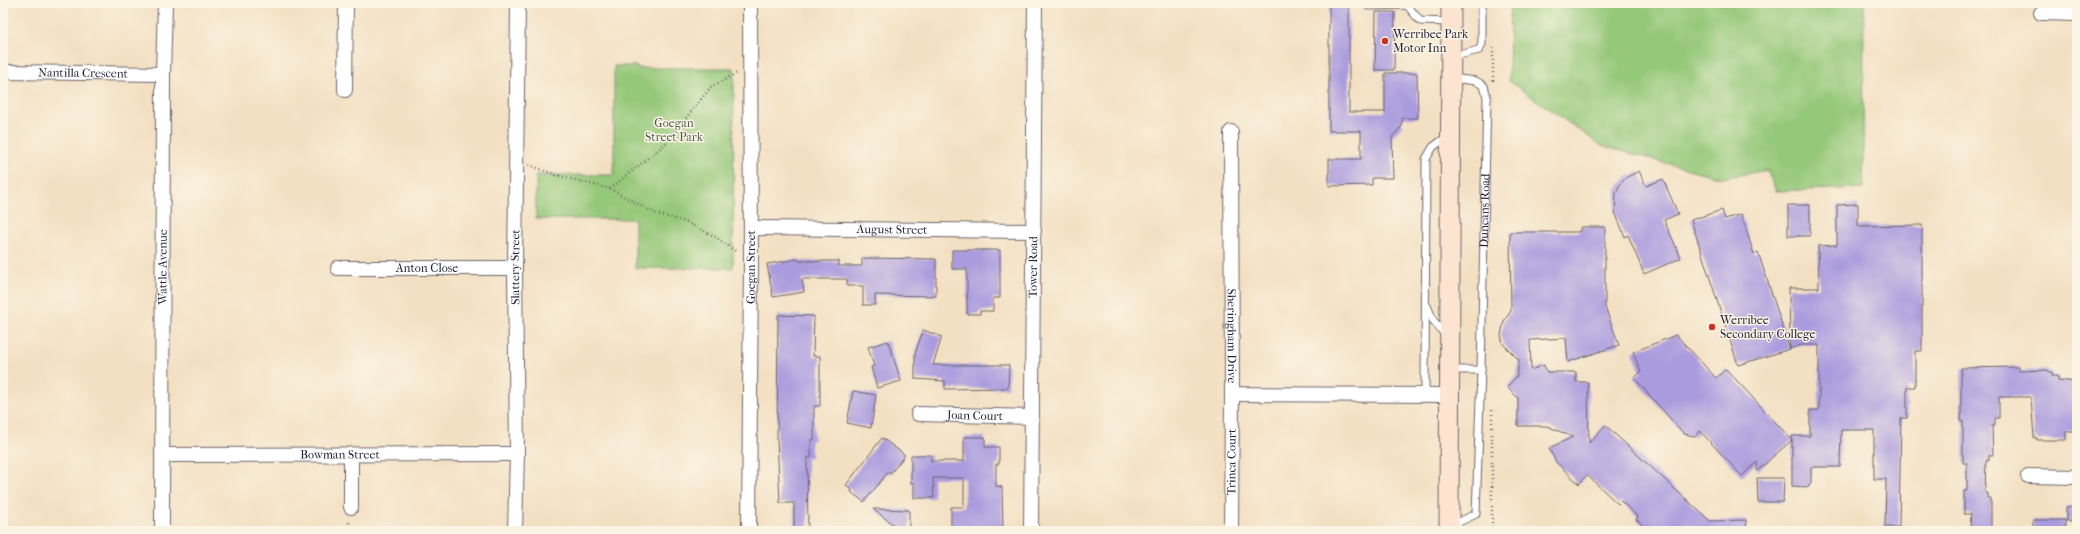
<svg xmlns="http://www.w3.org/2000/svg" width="2080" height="534" font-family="'IM FELL French Canon',serif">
	<rect width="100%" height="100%" fill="#fcf5e5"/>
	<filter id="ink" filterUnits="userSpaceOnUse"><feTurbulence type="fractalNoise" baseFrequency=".025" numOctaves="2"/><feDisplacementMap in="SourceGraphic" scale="8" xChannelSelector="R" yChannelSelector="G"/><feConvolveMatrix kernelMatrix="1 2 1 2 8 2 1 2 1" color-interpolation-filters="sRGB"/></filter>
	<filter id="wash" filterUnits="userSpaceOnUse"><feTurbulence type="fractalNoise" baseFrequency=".012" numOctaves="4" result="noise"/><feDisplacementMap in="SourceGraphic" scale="16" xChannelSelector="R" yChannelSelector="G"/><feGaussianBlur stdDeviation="0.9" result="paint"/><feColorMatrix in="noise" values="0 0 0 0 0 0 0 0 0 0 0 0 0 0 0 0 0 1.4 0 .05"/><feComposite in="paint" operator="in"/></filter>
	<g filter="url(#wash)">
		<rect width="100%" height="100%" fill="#f3e0c3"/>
		<g fill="#95c879" stroke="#5c755a">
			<path d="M 1510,3 L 1864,3 L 1863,188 L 1776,191 L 1767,170 L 1722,178 L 1602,146 L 1509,81 Z"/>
			<path d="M 614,66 L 636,66 L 636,68 L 734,68 L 733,268 L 635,268 L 635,219 L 536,219 L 536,175 L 614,175 Z"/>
		</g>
		<g id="blocks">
			<g fill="#aa9bde">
				<path d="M 1329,3 L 1349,3 L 1349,112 L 1385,112 L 1385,73 L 1417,73 L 1418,118 L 1402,118 L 1402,126 L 1392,137 L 1393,178 L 1372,178 L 1372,185 L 1329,186 L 1329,159 L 1361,159 L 1361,131 L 1329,131 Z"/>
				<path d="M 1376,12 L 1395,12 L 1394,70 L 1375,70 Z"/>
				<path d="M 1639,171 L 1646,186 L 1663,179 L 1678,214 L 1664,220 L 1681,258 L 1644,274 L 1628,235 L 1625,237 L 1615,212 L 1616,193 L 1620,184 L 1627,177 Z"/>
				<path d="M 1858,204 L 1858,226 L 1922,225 L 1922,351 L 1915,351 L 1915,387 L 1907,387 L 1907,418 L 1901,418 L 1899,527 L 1885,527 L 1886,479 L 1874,479 L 1874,430 L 1841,430 L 1840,467 L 1811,467 L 1811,484 L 1809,484 L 1809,487 L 1792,486 L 1792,436 L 1810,436 L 1810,410 L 1819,410 L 1819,345 L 1801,345 L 1790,349 L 1789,288 L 1819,288 L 1818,246 L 1837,245 L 1837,205 Z"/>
				<rect x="1788" y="205" width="22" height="31"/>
				<path d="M 1722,210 L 1725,219 L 1741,214 L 1754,254 L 1758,252 L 1790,349 L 1738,365 L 1691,220 Z"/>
				<path d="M 1581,227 L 1605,227 L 1605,307 L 1619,345 L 1568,362 L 1566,338 L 1530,340 L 1531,370 L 1544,365 L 1547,372 L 1576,372 L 1576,382 L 1588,382 L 1589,443 L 1605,425 L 1710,521 L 1746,520 L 1747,531 L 1649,531 L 1636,519 L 1638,517 L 1621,501 L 1618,504 L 1587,475 L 1579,484 L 1556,462 L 1549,448 L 1573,437 L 1547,426 L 1518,426 L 1518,398 L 1507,387 L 1517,376 L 1519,360 L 1503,344 L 1501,335 L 1504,321 L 1511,311 L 1510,232 L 1579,232 Z"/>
				<path d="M 952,250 L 1000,250 L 1000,298 L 993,298 L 993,311 L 980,311 L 980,314 L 967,314 L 967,269 L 952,269 Z"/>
				<path d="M 862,258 L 936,259 L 936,296 L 875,295 L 875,305 L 863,305 L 863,286 L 847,286 L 847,279 L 802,279 L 804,292 L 773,297 L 767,264 L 798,259 L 799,261 L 839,261 L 839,266 L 862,266 Z"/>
				<path d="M 778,315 L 814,316 L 813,356 L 820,356 L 820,406 L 814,406 L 814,440 L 811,440 L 811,458 L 807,458 L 808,531 L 794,531 L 794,503 L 780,503 L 777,440 Z"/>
				<path d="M 923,330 L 942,337 L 933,365 L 1009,365 L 1008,388 L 945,389 L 945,381 L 915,379 L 915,354 Z"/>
				<path d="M 1676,335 L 1716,378 L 1726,369 L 1792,440 L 1757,471 L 1757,462 L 1742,476 L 1700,431 L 1695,436 L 1684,434 L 1634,378 L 1641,372 L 1633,352 Z"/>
				<path d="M 888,341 L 901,381 L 877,388 L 871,367 L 874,366 L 868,347 Z"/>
				<path d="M 2019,367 L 2019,371 L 2048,370 L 2049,372 L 2052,372 L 2052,376 L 2058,376 L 2058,380 L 2077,382 L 2077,431 L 2066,431 L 2066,440 L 2037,440 L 2037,438 L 2034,438 L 2031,397 L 1999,397 L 1999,418 L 1995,418 L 1995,426 L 1992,426 L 1993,455 L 1989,455 L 1989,460 L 1986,460 L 1985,493 L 1988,493 L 1988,498 L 1991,498 L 1991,531 L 1970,531 L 1971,514 L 1964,514 L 1964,491 L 1967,491 L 1967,463 L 1963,463 L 1963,421 L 1961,421 L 1961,368 Z"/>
				<path d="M 853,391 L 876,395 L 871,428 L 847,423 Z"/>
				<path d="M 964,437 L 985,437 L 985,447 L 999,447 L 999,464 L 996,464 L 996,486 L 1002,487 L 1003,531 L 951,531 L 951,507 L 964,507 L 964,478 L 933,478 L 934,498 L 914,498 L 914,483 L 911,483 L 911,455 L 931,455 L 931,461 L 964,461 Z"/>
				<path d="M 882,438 L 905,455 L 890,474 L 888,472 L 864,502 L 851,492 L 852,490 L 846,485 Z"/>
				<path d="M 1757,478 L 1784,478 L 1783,502 L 1758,502 Z"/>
				<rect x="2066" y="507" width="11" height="14"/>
				<path d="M 873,509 L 909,510 L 909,529 L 899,529 Z"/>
				<rect x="2033" y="520" width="32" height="11"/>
			</g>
		</g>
	</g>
	<g filter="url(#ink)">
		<use href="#blocks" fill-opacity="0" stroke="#6b646b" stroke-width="1"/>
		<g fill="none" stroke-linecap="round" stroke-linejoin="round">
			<g stroke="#6b646b" stroke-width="9">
				<g id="service">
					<path d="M 1368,6 L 1407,5 L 1420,21 L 1451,22"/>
					<path d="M 1451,57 L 1479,50 L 1482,44 L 1482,3"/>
					<path d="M 1427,306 L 1433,320 L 1446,336"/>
					<path d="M 1450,370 L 1481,370"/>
					<path d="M 1425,395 L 1426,159 L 1433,147 L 1448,136"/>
					<path id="s1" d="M 1450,526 L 1476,514 L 1481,370 L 1487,97 L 1484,86 L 1476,81 L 1451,78"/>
				</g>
			</g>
			<g stroke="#6b646b" stroke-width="16">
				<g id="minor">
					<path d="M 2041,13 L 2077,14"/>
					<path id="s2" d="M 3,72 L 163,74"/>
					<path d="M 345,90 L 346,3"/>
					<path id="s3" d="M 1231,132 L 1232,394 L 1449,395"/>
					<path id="s4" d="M 751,228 L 1034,231"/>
					<path id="s5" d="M 338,268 L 515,268"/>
					<path id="s6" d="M 918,414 L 1032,417"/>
					<path id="s7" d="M 163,455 L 517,454"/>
					<path d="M 2028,476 L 2077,477"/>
					<path d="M 351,507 L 351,455"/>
					<path id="s8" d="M 162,531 L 163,74 L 165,3"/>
					<path id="s9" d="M 515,531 L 517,454 L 515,268 L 518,3"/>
					<path id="s10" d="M 749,531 L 751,261 L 750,3"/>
					<path id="s11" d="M 1031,531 L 1035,3"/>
					<path id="s12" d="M 1231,531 L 1232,394"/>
				</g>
			</g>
			<g stroke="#6b646b" stroke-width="21">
				<path id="secondary" d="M 1449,531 L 1451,3"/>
			</g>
			<g stroke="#6b646b" stroke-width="2.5" stroke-dasharray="1 3" stroke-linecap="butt">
				<path d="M 1493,81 L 1493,48"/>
				<path d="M 529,165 L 556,175 L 610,189 L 657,214 L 686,222 L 714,236 L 737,252"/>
				<path d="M 610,189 L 664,145 L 711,87 L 737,73"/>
				<path d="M 348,531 L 349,520"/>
				<path d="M 1492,531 L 1492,410"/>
			</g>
			<use href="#service" stroke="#fff" stroke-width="7"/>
			<use href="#minor" stroke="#fff" stroke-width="14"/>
			<use href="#secondary" stroke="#fde4d1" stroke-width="19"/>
		</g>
	</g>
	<g fill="#c8321e" stroke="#fcf5e5" stroke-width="1.5">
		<circle cx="1385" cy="41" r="4"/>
		<circle cx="1712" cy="327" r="4"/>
	</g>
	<g text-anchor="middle" stroke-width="3" stroke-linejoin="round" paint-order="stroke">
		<g font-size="12" fill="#22223b" stroke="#fcf5e5" text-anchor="start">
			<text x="1393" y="38">Werribee Park<tspan x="1393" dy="14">Motor Inn</tspan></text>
			<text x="1720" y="324">Werribee<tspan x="1720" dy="14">Secondary College</tspan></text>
		</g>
		<g font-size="12" fill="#22223b" stroke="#fcf5e5">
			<text dy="4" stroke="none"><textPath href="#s2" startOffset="80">Nantilla Crescent</textPath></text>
			<text dy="4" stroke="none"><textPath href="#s1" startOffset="332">Duncans Road</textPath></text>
			<text dy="4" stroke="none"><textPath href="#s4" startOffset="141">August Street</textPath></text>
			<text dy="4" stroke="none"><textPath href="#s8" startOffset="264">Wattle Avenue</textPath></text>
			<text dy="4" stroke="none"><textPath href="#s9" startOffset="264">Slattery Street</textPath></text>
			<text dy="4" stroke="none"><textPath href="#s10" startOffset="264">Goegan Street</textPath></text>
			<text dy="4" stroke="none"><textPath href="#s11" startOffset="264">Tower Road</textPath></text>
			<text dy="4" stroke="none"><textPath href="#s5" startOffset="89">Anton Close</textPath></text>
			<text dy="4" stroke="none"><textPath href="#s3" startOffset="204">Sheringham Drive</textPath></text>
			<text dy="4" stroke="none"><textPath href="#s6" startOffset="57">Joan Court</textPath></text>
			<text dy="4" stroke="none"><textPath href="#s7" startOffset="177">Bowman Street</textPath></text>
			<text dy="4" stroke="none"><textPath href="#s12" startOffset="69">Trinca Court</textPath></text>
		</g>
		<g font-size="12" fill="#4a5c51" stroke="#fcf5e5">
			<text x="674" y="127">Goegan<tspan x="674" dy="14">Street Park</tspan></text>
		</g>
	</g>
	<rect width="2080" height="534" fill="none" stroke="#fcf5e5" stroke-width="16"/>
</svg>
